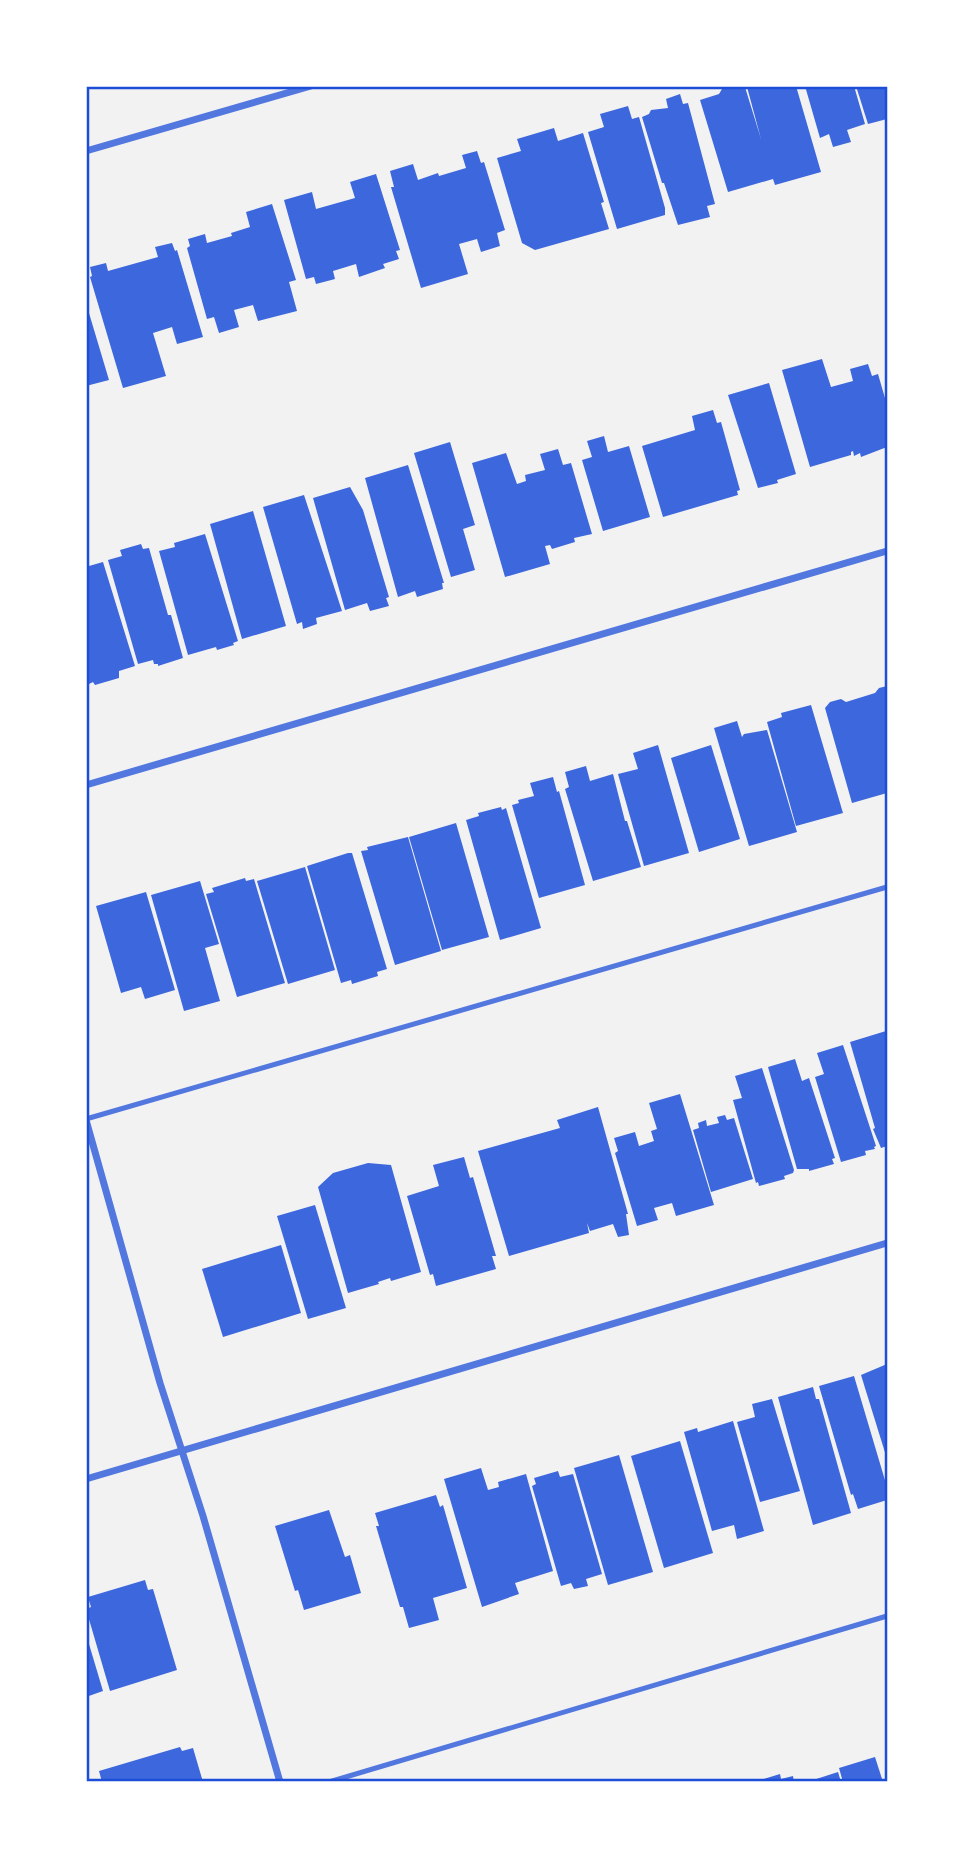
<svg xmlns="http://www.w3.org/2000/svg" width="973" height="1868" font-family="'Public Sans',sans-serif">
	<rect width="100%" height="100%" fill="#f2f2f2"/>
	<g fill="#3d67dc">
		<path d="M 732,86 L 741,89 L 745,87 L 761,139 L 747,87 L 796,86 L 821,172 L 775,185 L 773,179 L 728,192 L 700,100 L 719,94 L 722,89 Z"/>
		<path d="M 805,86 L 854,86 L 865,124 L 847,130 L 851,142 L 833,147 L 829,134 L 820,138 Z"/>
		<path d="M 856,86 L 887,86 L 887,119 L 868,124 Z"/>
		<path d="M 680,94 L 683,104 L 688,103 L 715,204 L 707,206 L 710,217 L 678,225 L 664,183 L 662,183 L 642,117 L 649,114 L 651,110 L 668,108 L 666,99 Z"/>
		<path d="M 628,106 L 632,119 L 639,117 L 665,208 L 665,215 L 617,229 L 588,132 L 604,127 L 600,114 Z"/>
		<path d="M 554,128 L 558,141 L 583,133 L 604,202 L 601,203 L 609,229 L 535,250 L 522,243 L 497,158 L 521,151 L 517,139 Z"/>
		<path d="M 477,151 L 481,163 L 484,162 L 505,230 L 497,233 L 500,246 L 481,252 L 477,239 L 459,244 L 468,274 L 421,288 L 391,187 L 394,187 L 390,171 L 413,164 L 418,180 L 438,173 L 439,176 L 466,168 L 462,155 Z"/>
		<path d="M 376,174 L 400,250 L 396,251 L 399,259 L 383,264 L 385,268 L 359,277 L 356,264 L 333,271 L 335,279 L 316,284 L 314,277 L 306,279 L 284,200 L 312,192 L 316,209 L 355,198 L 350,182 Z"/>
		<path d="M 272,204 L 296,280 L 289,282 L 297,311 L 258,321 L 253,305 L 234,310 L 239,327 L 219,333 L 214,317 L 207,319 L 187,248 L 190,246 L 188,239 L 205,234 L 207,243 L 232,236 L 231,233 L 250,227 L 246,212 Z"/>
		<path d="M 172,243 L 175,251 L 177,250 L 203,337 L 177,344 L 172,327 L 153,333 L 166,376 L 123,388 L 90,277 L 92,276 L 90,267 L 106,263 L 108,271 L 158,257 L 155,247 Z"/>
		<path d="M 86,303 L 109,380 L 86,386 Z"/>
		<path d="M 822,359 L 831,387 L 853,381 L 850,369 L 868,364 L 872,376 L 878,374 L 887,405 L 887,447 L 861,457 L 860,453 L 854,456 L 853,451 L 851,452 L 851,455 L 810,467 L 782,370 Z"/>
		<path d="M 769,383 L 796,474 L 777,480 L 778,483 L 758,488 L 728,395 Z"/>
		<path d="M 713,410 L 717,423 L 721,422 L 740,490 L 737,491 L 738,495 L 663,517 L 642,446 L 695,430 L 692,416 Z"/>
		<path d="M 604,436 L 608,452 L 629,446 L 650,517 L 603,531 L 582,460 L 592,457 L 587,441 Z"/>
		<path d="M 450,442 L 475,525 L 463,529 L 475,570 L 451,577 L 414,453 Z"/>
		<path d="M 558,449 L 563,465 L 571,463 L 592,534 L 574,538 L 575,542 L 552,549 L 550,545 L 545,546 L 550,564 L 505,577 L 472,463 L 506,453 L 517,484 L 526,481 L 525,475 L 545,470 L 540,454 Z"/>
		<path d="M 408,465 L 444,583 L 442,583 L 443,589 L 417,597 L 415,591 L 398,597 L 365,478 Z"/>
		<path d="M 350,487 L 363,510 L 389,597 L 386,598 L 389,606 L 370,611 L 367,603 L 345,610 L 313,498 Z"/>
		<path d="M 304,495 L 342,611 L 316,618 L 317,624 L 303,629 L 302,622 L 297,624 L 263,507 Z"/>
		<path d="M 253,511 L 286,626 L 242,639 L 210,524 Z"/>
		<path d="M 205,534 L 238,641 L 233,643 L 234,645 L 217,650 L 216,647 L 188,655 L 159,551 L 175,547 L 174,543 Z"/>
		<path d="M 141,544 L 143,549 L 149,548 L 168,615 L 171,615 L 183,658 L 158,666 L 158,664 L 154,664 L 153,660 L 138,664 L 108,560 L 122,556 L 120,550 Z"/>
		<path d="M 86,556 L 89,566 L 103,562 L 135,666 L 119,671 L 119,678 L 95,685 L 93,682 L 89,684 L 86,667 Z"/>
		<path d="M 887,686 L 887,793 L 852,803 L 825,708 L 830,702 L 841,699 L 846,702 L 875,693 L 879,688 Z"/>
		<path d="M 811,705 L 843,813 L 796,826 L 767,722 L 782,717 L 781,713 Z"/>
		<path d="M 737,721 L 742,737 L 744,734 L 767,730 L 797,832 L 749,846 L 714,728 Z"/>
		<path d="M 658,745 L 689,853 L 644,866 L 618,774 L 638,769 L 633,753 Z"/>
		<path d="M 711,745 L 740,839 L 699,852 L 671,758 Z"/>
		<path d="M 586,766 L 590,781 L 613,774 L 625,821 L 627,821 L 641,867 L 593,881 L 565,789 L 569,787 L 565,772 Z"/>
		<path d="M 553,777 L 557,792 L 559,791 L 585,885 L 539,898 L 512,805 L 519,803 L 518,800 L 534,796 L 530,783 Z"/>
		<path d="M 501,807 L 502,810 L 506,808 L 541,928 L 500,940 L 466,820 L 479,816 L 478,813 Z"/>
		<path d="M 456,823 L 489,937 L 442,950 L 409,837 Z"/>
		<path d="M 408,837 L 441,951 L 395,965 L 361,851 L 368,850 L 367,847 Z"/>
		<path d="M 348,853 L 352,853 L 387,969 L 377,972 L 378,976 L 352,984 L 351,980 L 341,983 L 307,866 Z"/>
		<path d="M 305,867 L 335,970 L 288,984 L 257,881 Z"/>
		<path d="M 245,878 L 246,881 L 254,879 L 285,983 L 237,997 L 206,894 L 214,892 L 212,888 Z"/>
		<path d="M 200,881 L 219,944 L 205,948 L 220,1001 L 184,1011 L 151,895 Z"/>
		<path d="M 146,892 L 175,990 L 145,999 L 141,987 L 121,993 L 96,906 Z"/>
		<path d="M 886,1031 L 887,1146 L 881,1148 L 873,1129 L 875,1128 L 850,1042 Z"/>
		<path d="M 843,1045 L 876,1146 L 874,1147 L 875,1149 L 865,1151 L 866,1155 L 841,1162 L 815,1077 L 824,1074 L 817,1053 Z"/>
		<path d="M 795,1059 L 802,1081 L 809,1078 L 835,1158 L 832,1159 L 834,1164 L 809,1171 L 809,1169 L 797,1169 L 768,1067 Z"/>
		<path d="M 762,1068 L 794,1170 L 793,1173 L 784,1176 L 785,1179 L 759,1186 L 758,1182 L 756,1183 L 733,1100 L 742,1098 L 735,1076 Z"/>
		<path d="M 680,1094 L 714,1205 L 676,1216 L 672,1203 L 654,1208 L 658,1220 L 637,1226 L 615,1153 L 618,1151 L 614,1138 L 635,1132 L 639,1146 L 654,1141 L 651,1131 L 657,1129 L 649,1103 Z"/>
		<path d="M 598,1107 L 628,1214 L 626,1214 L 629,1235 L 618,1237 L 613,1224 L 590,1231 L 587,1223 L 589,1233 L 509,1256 L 478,1151 L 560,1128 L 557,1120 Z"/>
		<path d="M 725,1115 L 727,1120 L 734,1118 L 753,1179 L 711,1192 L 693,1130 L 699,1128 L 698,1123 L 706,1120 L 707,1126 L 719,1123 L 717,1117 Z"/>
		<path d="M 464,1157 L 470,1178 L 473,1177 L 496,1256 L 492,1256 L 496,1269 L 436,1286 L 433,1274 L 430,1275 L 407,1196 L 439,1186 L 433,1165 Z"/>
		<path d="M 368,1163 L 391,1165 L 421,1272 L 391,1281 L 390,1278 L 378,1282 L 379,1284 L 348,1293 L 318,1187 L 333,1173 Z"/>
		<path d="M 315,1205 L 346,1308 L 308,1319 L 277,1216 Z"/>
		<path d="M 281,1245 L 301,1313 L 223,1337 L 202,1269 Z"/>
		<path d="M 887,1364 L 887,1459 L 861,1375 Z"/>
		<path d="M 854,1376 L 887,1487 L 887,1500 L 858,1509 L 853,1494 L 851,1495 L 819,1386 Z"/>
		<path d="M 813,1387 L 816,1399 L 819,1399 L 851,1513 L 813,1525 L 778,1397 Z"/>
		<path d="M 772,1399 L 800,1491 L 760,1502 L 737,1422 L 755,1417 L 752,1404 Z"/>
		<path d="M 733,1421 L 764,1531 L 737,1539 L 734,1525 L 712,1531 L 684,1432 L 697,1428 L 698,1432 Z"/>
		<path d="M 680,1441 L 713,1553 L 664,1568 L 631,1456 Z"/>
		<path d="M 619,1455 L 653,1572 L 608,1585 L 574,1468 Z"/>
		<path d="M 481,1468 L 488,1490 L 499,1487 L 498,1482 L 526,1474 L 553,1571 L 515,1583 L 519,1594 L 482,1607 L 444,1479 Z"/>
		<path d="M 558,1471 L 560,1477 L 573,1474 L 602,1574 L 586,1579 L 588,1586 L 574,1589 L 571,1583 L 561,1586 L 532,1486 L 536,1484 L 534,1478 Z"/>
		<path d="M 436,1495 L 440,1507 L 443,1505 L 467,1588 L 433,1598 L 439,1620 L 409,1628 L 403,1607 L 400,1607 L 376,1526 L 379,1526 L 375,1513 Z"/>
		<path d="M 329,1510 L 345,1557 L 350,1555 L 361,1593 L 304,1610 L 298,1590 L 295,1591 L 275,1526 Z"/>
		<path d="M 145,1580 L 148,1590 L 153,1589 L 177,1670 L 110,1691 L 86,1609 L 91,1607 L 88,1597 Z"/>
		<path d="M 86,1634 L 103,1691 L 86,1697 Z"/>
		<path d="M 180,1747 L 182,1751 L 193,1748 L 203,1782 L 102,1782 L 99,1771 Z"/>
		<path d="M 875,1757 L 883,1782 L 843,1782 L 839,1768 Z"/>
		<path d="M 838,1772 L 841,1782 L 807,1782 Z"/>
		<path d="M 780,1774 L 781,1779 L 793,1776 L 794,1782 L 754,1782 Z"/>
	</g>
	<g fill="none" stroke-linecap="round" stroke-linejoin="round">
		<g stroke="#5277de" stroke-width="5">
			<path d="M 86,1119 L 887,887"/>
			<path d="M 329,1782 L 887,1616"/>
		</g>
		<g stroke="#5277de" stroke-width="7">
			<path d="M 86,151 L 311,86"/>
			<path d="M 86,785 L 887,551"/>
			<path d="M 86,1120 L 160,1383 L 203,1516 L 280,1782"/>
			<path d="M 86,1479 L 887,1243"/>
		</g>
	</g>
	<rect width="973" height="1868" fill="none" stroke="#ffffff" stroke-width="175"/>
	<rect x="88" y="88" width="798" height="1692" fill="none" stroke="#1d4ed8" stroke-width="2.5"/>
</svg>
